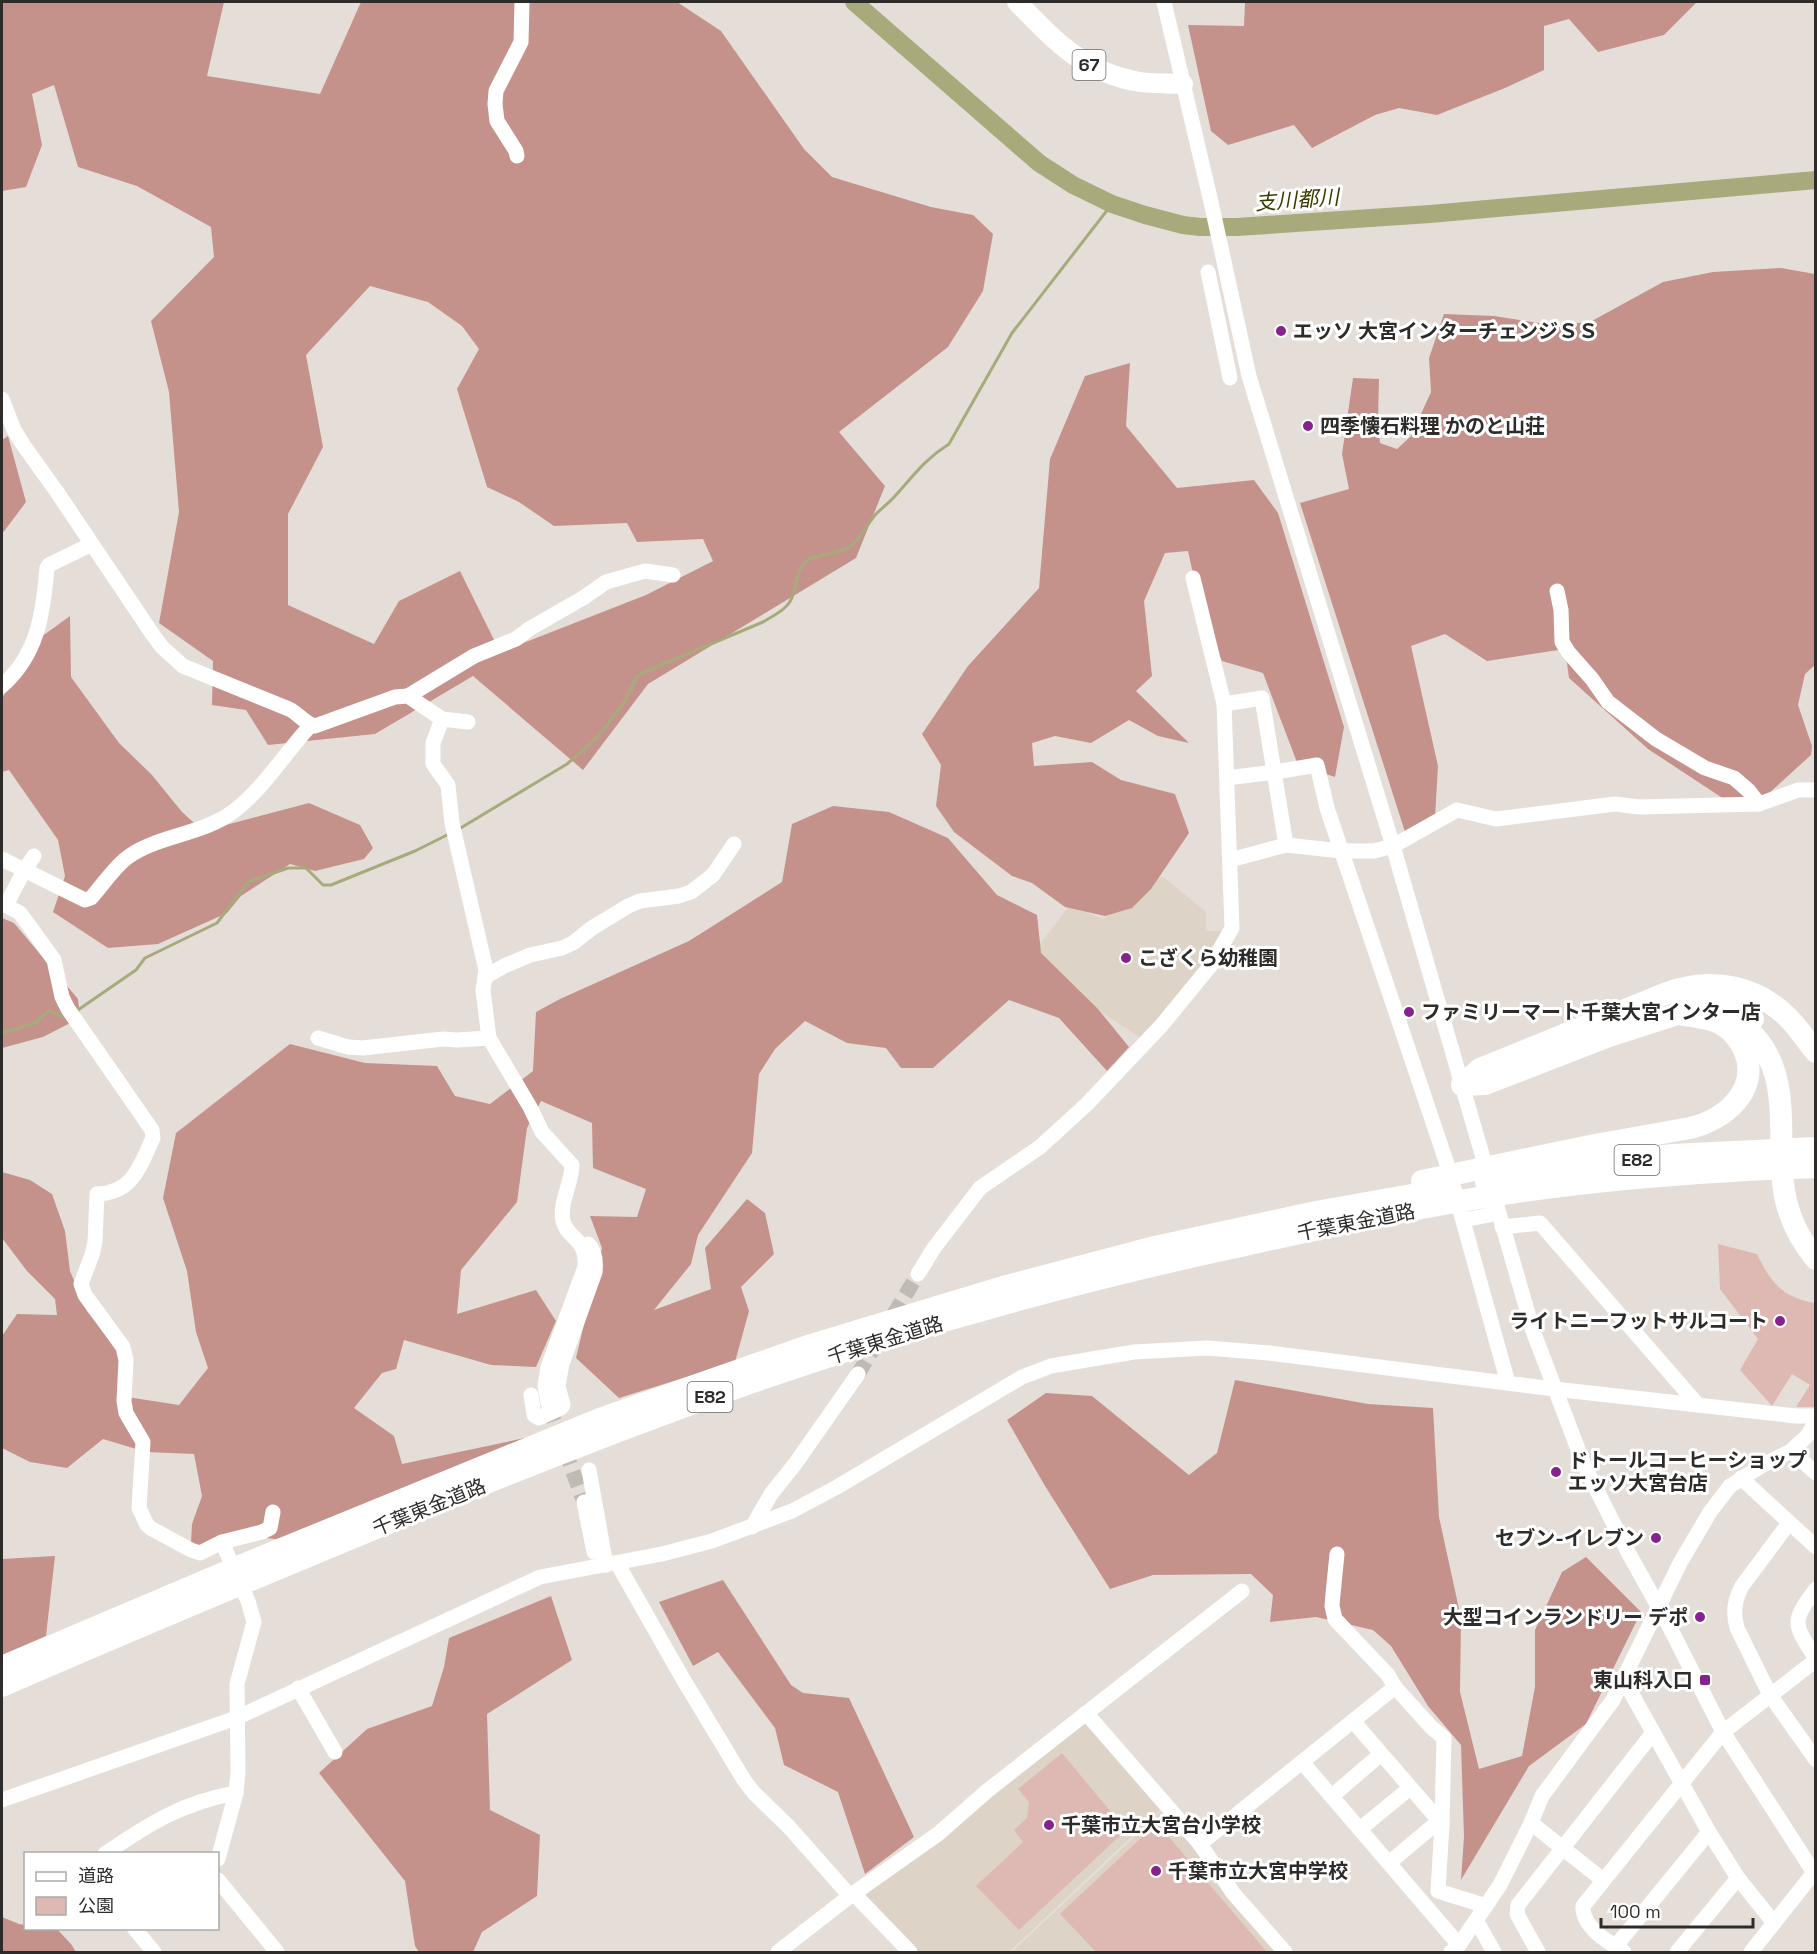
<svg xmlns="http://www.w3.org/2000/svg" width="1817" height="1954" font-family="'Space Grotesk','Noto Sans JP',sans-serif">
	<rect width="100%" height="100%" fill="#e5ded8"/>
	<g fill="#ded3c7">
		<path d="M 1162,876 L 1206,912 L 1206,931 L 1227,931 L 1207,965 L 1144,1040 L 1072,993 L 1034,952 L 1069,906 L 1103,919 Z"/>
		<path d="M 1086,1719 L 1163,1807 L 1009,1952 L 916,1952 L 866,1900 L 867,1891 Z"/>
		<path d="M 1164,1809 L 1282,1952 L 1012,1952 Z"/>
	</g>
	<g fill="#deb9b3">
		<path d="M 1718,1244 L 1757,1254 C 1771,1283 1783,1298 1815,1303 L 1815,1407 L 1796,1407 L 1810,1385 L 1792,1374 L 1772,1406 L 1740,1370 L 1758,1339 L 1720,1289 Z"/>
		<path d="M 1062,1753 L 1126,1830 L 1019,1930 L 976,1886 L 1023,1842 L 1014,1830 L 1027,1818 L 1029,1802 L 1018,1789 Z"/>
		<path d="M 1157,1823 L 1267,1952 L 1096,1952 L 1060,1914 Z"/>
	</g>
	<g fill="#c5928b" fill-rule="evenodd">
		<path d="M 2,2 L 224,2 L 207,76 L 320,94 L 361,2 L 677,2 L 721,31 L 804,149 L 832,177 L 931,207 L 973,215 L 993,234 L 983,291 L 948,347 L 839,432 L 885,486 L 856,558 L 648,684 L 583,770 L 473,676 L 375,734 L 268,745 L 246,710 L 212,705 L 213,661 L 159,623 L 179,512 L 169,392 L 151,321 L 214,257 L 211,227 L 137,186 L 78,167 L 54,85 L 32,94 L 42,145 L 26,187 L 2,191 ZM 370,286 L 428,302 L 462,326 L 479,349 L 457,389 L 487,487 L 519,502 L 554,526 L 627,523 L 637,542 L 703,539 L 713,561 L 646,595 L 500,652 L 460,571 L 399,601 L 374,644 L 288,605 L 288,514 L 323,447 L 306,355 Z"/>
		<path d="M 1245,2 L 1697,2 L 1664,35 L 1598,52 L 1569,19 L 1544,26 L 1544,70 L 1505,88 L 1437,115 L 1399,108 L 1375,115 L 1312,148 L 1294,125 L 1228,145 L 1211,131 L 1188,25 L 1244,26 Z"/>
		<path d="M 1781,268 L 1815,274 L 1816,664 L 1805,674 L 1798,705 L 1812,746 L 1811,755 L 1766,796 L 1724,799 L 1648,749 L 1569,678 L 1565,649 L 1487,661 L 1445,634 L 1411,646 L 1438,766 L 1435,817 L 1405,832 L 1300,503 L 1349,489 L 1342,454 L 1353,378 L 1379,379 L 1378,422 L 1380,443 L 1397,449 L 1411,436 L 1431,392 L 1429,358 L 1444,314 L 1494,316 L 1552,325 L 1590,322 L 1663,282 L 1713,272 Z"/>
		<path d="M 1130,363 L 1126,426 L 1177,488 L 1254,480 L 1278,513 L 1344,727 L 1335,777 L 1298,765 L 1263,673 L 1222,661 L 1204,624 L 1188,551 L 1165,553 L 1144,601 L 1152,676 L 1136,691 L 1189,743 L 1158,736 L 1129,720 L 1091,743 L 1055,736 L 1032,743 L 1034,766 L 1092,762 L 1121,780 L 1175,794 L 1189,833 L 1151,889 L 1132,908 L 1105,916 L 1065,907 L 1032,883 L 1012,876 L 954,832 L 936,806 L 941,765 L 922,734 L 968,666 L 1039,588 L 1050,459 L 1085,376 Z"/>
		<path d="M 8,436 L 26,502 L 2,534 L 2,440 Z"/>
		<path d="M 70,616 L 71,677 L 119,743 L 152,775 L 182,812 L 203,831 L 309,803 L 360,825 L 373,848 L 364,859 L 315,871 L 290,864 L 241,896 L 227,913 L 158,944 L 108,948 L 53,912 L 65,876 L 58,840 L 9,770 L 2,772 L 2,698 L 41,637 Z"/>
		<path d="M 833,806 L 889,812 L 948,838 L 997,895 L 1037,915 L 1041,953 L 1098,1009 L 1129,1047 L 1107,1071 L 1059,1018 L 1009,1000 L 933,1068 L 901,1068 L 886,1048 L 847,1043 L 805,1021 L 775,1049 L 759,1074 L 752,1153 L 698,1235 L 691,1264 L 654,1310 L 711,1289 L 705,1248 L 747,1199 L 765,1213 L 774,1254 L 741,1287 L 749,1311 L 735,1362 L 619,1398 L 576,1358 L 602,1248 L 590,1216 L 637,1217 L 646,1189 L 593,1168 L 592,1123 L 541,1101 L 527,1128 L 517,1202 L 461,1270 L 457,1314 L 536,1290 L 556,1321 L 536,1367 L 491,1365 L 404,1340 L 396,1369 L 382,1373 L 354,1408 L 394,1436 L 402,1464 L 544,1434 L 283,1540 L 258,1537 L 210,1549 L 191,1543 L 192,1524 L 202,1496 L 194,1454 L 146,1452 L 103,1439 L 67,1468 L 30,1462 L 2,1448 L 2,1336 L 17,1314 L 57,1315 L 55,1299 L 27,1271 L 2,1238 L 2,1172 L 30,1180 L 52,1194 L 65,1231 L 70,1271 L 87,1311 L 118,1348 L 127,1397 L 179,1405 L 208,1368 L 196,1332 L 187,1271 L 163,1198 L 176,1133 L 290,1044 L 365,1063 L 437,1066 L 455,1096 L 490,1104 L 533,1071 L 536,1012 L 560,999 L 689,941 L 782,882 L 792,824 Z"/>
		<path d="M 2,918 L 14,923 L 78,999 L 80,1018 L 43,1037 L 2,1048 Z"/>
		<path d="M 1235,1380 L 1368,1404 L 1433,1408 L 1439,1517 L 1461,1618 L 1460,1692 L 1479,1769 L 1522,1756 L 1535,1687 L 1535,1630 L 1562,1572 L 1586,1557 L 1641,1612 L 1586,1724 L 1529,1766 L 1461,1880 L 1464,1837 L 1461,1745 L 1428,1706 L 1391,1646 L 1373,1630 L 1316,1617 L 1270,1622 L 1273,1595 L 1251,1574 L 1153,1575 L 1110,1589 L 1045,1486 L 1007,1420 L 1046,1393 L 1092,1396 L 1189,1475 L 1217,1453 Z"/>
		<path d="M 55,1556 L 46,1636 L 2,1655 L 2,1559 Z"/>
		<path d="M 723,1580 L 791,1685 L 803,1693 L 849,1698 L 914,1837 L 865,1874 L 838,1792 L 784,1765 L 775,1728 L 718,1652 L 693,1666 L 659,1602 Z"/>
		<path d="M 551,1596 L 572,1660 L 487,1714 L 490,1810 L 540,1835 L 537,1896 L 482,1932 L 473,1952 L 419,1952 L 415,1946 L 405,1881 L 319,1773 L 367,1729 L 432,1706 L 444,1667 L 449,1638 Z"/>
		<path d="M 2,1917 L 19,1924 L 25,1925 L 26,1928 L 57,1929 L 71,1944 L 76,1952 L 2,1952 Z"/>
	</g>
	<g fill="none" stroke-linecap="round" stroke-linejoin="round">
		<g stroke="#a8aa7c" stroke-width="3">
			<path d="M 459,829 L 567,764 L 597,738 L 625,701 L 636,678 L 642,673 L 763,622 C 772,616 783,612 789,603 C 798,591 794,572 806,561 C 813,554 839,556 853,544 C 862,536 868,523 876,514 C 882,508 890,502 896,495 C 914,475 925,459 949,444 L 1012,333 L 1112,204"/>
			<path d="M 75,1012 L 136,970 L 145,958 L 217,923 L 248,882 L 288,868 L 306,868 L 323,885 L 331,885 L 415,851 L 451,833"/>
			<path d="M 2,1033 L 35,1023 L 49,1011 L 67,1018"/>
		</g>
		<path stroke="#a8aa7c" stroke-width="18" d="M 854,2 L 1039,163 L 1073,185 L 1112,204 L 1145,215 L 1183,225 L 1200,227 L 1237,227 L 1430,214 L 1816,180"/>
		<g stroke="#c0bab5" stroke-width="15" stroke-dasharray="15 8" stroke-linecap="butt">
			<path d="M 858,1374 L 918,1274"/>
			<path d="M 549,1407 L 584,1502"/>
		</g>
		<g stroke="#fff" stroke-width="15">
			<path d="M 1164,2 L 1211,202 L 1249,376 L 1393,846 L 1533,1331 L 1584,1465 L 1628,1552 L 1668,1624 L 1723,1732 L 1816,1876"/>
			<path d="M 517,156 L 516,151 L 497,121 L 495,104 L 496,91 L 521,42 L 522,2"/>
			<path d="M 1208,272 L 1230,378"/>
			<path d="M 2,399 L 14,430 L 24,446 L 57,492 L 153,635 L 162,647 L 183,666 L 289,709 C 298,713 305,724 315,726 L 395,697 L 408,696 L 442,719 L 468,722"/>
			<path d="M 1557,591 L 1561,610 L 1562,642 L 1569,653 L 1592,679 L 1608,702 L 1656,739 L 1705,768 L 1734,778 L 1749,791 L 1759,804"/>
			<path d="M 2,686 C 38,654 43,614 47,568 L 49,565 L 92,544"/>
			<path d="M 408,696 L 474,656 L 516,639 L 529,629 L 583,598 L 606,582 L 645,571 L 673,575"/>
			<path d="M 1224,704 L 1262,698 L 1286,845"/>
			<path d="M 442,719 L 433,743 L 433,764 L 448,785 L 452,823 L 486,970 L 483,990 L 489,1038 L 530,1107 L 542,1132 L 572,1165 C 572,1183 559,1203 563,1221 C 568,1240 587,1237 585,1267 L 548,1367 L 545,1386 L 549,1407"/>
			<path d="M 1227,778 L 1275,772 L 1317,765 L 1327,808 L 1448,1167 L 1508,1383"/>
			<path d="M 2,859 L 85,900 L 91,898 C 103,885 114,867 128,857 C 158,835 203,835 234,811 C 264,788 285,753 311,725"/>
			<path d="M 1230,860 L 1286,845 L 1341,851 L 1374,851 L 1393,846 L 1457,810 L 1496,819 L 1615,804 L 1639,807 L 1759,804 L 1798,790 L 1816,790"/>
			<path d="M 2,903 L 20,913 L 54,960 L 62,997 L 68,1009 L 152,1130 L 153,1138 C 140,1166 133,1193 97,1194 L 95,1242 L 92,1255 L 81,1284 L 85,1295 L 123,1347 L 126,1360 L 124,1401 L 126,1413 L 143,1442 L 139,1508 L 147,1525 L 152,1529 L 191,1550 L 200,1553 L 222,1542 L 262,1532 L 270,1528 L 273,1512"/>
			<path d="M 6,905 L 24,871 L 34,856"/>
			<path d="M 485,977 L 504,966 L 530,955 L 562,948 L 573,943 L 592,928 L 628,906 L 640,901 L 679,896 L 691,892 L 713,875 L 734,844"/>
			<path d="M 318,1038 L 348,1047 L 363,1048 L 443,1039 L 457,1040 L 489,1038"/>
			<path d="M 1464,1220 L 1499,1213"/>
			<path d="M 1502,1227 L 1540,1223 L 1697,1404"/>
			<path d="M 918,1274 L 934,1248 L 980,1188 L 1040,1147 L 1087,1104 L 1161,1026 L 1211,965 L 1232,928 L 1224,704 L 1193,578"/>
			<path d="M 531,1395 L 534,1415 L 539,1418 L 561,1408 L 563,1405 L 558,1386 L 562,1364 L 595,1272 C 596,1262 596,1251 588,1244"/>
			<path d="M 1791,1451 L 1816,1473"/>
			<path d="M 589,1470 L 606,1565"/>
			<path d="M 1741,1478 L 1816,1547"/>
			<path d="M 584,1502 L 594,1552"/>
			<path d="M 1789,1523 L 1742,1586 C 1734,1601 1733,1613 1737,1628 L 1770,1695 L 1816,1760"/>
			<path d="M 752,1527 L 771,1494 L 795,1464 L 858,1374"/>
			<path d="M 1337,1554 L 1333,1594 L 1332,1606 L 1335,1619 L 1388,1675 L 1395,1687 L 1431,1727 L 1444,1738 L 1442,1824 L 1438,1891 L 1486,1906"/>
			<path d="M 617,1563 L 683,1679 L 744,1780 L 754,1793 L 789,1827 L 850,1896"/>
			<path d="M 1816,1589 C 1790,1623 1794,1624 1816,1659"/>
			<path d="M 1621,1685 L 1630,1691 L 1709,1832 L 1738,1878 L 1774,1923"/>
			<path d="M 298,1688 L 335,1752"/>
			<path d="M 1086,1713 L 1200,1844 L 1233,1893 L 1285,1952"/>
			<path d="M 1353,1721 L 1442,1824"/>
			<path d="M 1302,1762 L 1459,1945"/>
			<path d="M 1332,1796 L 1381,1754"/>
			<path d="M 2,1800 L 236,1718 L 540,1577 L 662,1554 L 712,1541 L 792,1511 L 837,1487 L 1022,1377 L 1051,1366 L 1134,1352 L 1207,1348 L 1269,1353 L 1554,1389 L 1796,1416 L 1816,1416"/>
			<path d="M 1531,1823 L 1603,1880"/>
			<path d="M 1360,1829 L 1410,1788"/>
			<path d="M 1200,1844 L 1395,1687"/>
			<path d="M 105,1854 C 148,1824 184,1802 236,1793"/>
			<path d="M 218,1859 L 236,1793 L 238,1772 L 237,1684 L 254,1622 L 248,1601 L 222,1542"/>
			<path d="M 1389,1863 L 1433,1826 L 1442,1824"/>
			<path d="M 218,1880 L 277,1952"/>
			<path d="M 854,1894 L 910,1952"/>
			<path d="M 1476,1920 L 1494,1952"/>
			<path d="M 134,1928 L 154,1952"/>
			<path d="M 1615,1947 L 1709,1832"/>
			<path d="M 778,1952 L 850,1896 L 938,1834 L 987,1791 L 1242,1591"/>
			<path d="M 1451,1952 L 1459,1945 L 1500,1885 L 1531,1823 L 1542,1796 L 1613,1700 L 1680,1563 L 1710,1512 L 1730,1486 L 1763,1465 L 1791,1451 L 1808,1435 L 1816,1421"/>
			<path d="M 1538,1952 L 1517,1914 L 1518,1905 L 1652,1734"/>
			<path d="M 1624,1952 C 1608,1942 1582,1927 1583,1906 L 1723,1732 L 1816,1660"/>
			<path d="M 1677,1952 L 1738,1878"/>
			<path d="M 1751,1952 L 1816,1870"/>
		</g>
		<path stroke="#fff" stroke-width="20" d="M 1017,2 C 1055,41 1084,73 1140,82 C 1154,84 1169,83 1183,84"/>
		<g stroke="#fff" stroke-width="22">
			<path d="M 1690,996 C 1714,997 1733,1004 1753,1019"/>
			<path d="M 1733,1018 C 1795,1058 1777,1123 1783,1183 C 1786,1211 1798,1238 1816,1259"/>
			<path d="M 1462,1085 L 1485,1084 L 1609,1036 L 1693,1009"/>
			<path d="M 1462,1085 L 1480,1069 L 1667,993 C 1713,976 1760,986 1793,1023 C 1801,1032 1808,1043 1816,1052"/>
			<path d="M 1422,1181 L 1595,1145 L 1690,1128 C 1724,1120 1760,1091 1745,1052 C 1740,1040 1732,1030 1721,1024 C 1709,1017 1693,1017 1680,1014"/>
			<path d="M 1486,1182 L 1565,1169 L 1673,1155 L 1816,1148"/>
			<path d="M 2,1667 L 235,1568 L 600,1419 L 811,1345 L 1003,1287 L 1155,1247 L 1316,1212 L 1445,1189"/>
			<path d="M 2,1686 C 124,1633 248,1581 371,1530 C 494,1479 618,1429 744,1385 C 903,1329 1066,1284 1231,1248 C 1345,1223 1461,1197 1578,1184 C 1656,1175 1736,1170 1816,1167"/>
		</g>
	</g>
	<g fill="#85238c" stroke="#fff" stroke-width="2">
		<circle cx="1281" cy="331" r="6"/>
		<circle cx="1308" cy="426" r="6"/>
		<circle cx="1126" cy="958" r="6"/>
		<circle cx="1409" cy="1012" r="6"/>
		<circle cx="1780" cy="1321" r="6"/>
		<circle cx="1556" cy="1472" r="6"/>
		<circle cx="1656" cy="1538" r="6"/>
		<circle cx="1700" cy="1617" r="6"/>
		<rect x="1699" y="1674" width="12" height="12" rx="3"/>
		<circle cx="1049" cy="1825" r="6"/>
		<circle cx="1156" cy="1871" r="6"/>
	</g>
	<g text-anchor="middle" stroke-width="6" stroke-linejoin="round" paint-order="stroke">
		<g fill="#fff" stroke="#6d6b6a" stroke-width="1.5">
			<rect x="1072.5" y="50" width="33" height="30" rx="4.5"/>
			<rect x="1614.5" y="1145" width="45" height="30" rx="4.5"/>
			<rect x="687.5" y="1382" width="45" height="30" rx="4.5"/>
		</g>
		<g font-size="18" font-weight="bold" fill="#2e2c2a">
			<text x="1089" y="71">67</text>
			<text x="1637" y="1166">E82</text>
			<text x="710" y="1403">E82</text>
		</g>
		<g font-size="20" font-weight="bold" fill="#2e2c2a" stroke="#fff" text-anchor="start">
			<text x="1293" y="338">エッソ 大宮インターチェンジＳＳ</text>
			<text x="1320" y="433">四季懐石料理 かのと山荘</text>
			<text x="1138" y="965">こざくら幼稚園</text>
			<text x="1421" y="1019">ファミリーマート千葉大宮インター店</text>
			<text x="1768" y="1328" text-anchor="end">ライトニーフットサルコート</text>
			<text x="1568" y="1467">ドトールコーヒーショップ<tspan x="1568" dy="23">エッソ大宮台店</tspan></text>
			<text x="1644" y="1545" text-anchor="end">セブン-イレブン</text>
			<text x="1688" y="1624" text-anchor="end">大型コインランドリー デポ</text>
			<text x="1693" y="1687" text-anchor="end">東山科入口</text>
			<text x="1061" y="1832">千葉市立大宮台小学校</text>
			<text x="1168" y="1878">千葉市立大宮中学校</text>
		</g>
		<g font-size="20" fill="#2e2c2a" stroke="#fff">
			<text transform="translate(1356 1222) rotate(-11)" y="7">千葉東金道路</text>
			<text transform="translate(885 1340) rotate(-17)" y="7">千葉東金道路</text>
			<text transform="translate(429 1507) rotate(-22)" y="7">千葉東金道路</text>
		</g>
		<g font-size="21" font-style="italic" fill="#3b3c01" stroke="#fff">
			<text transform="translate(1297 200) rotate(-4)" y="7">支川都川</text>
		</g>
	</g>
	<rect width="1817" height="1954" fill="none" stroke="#2e2c2a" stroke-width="6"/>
	<rect x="24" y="1852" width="195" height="78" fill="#ffffff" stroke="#ababaa" stroke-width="1.5"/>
	<rect x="36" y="1872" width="30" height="9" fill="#ffffff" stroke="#ababaa" stroke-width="1.5"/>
	<text x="78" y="1882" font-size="18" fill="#2e2c2a">道路</text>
	<rect x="36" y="1897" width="30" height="18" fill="#deb9b3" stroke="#ababaa" stroke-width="1.5"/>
	<text x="78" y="1912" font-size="18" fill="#2e2c2a">公園</text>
	<path d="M1601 1918v9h152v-9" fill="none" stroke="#2e2c2a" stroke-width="3"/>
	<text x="1610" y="1918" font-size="18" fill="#2e2c2a" stroke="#ffffff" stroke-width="4.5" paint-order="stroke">100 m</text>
</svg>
